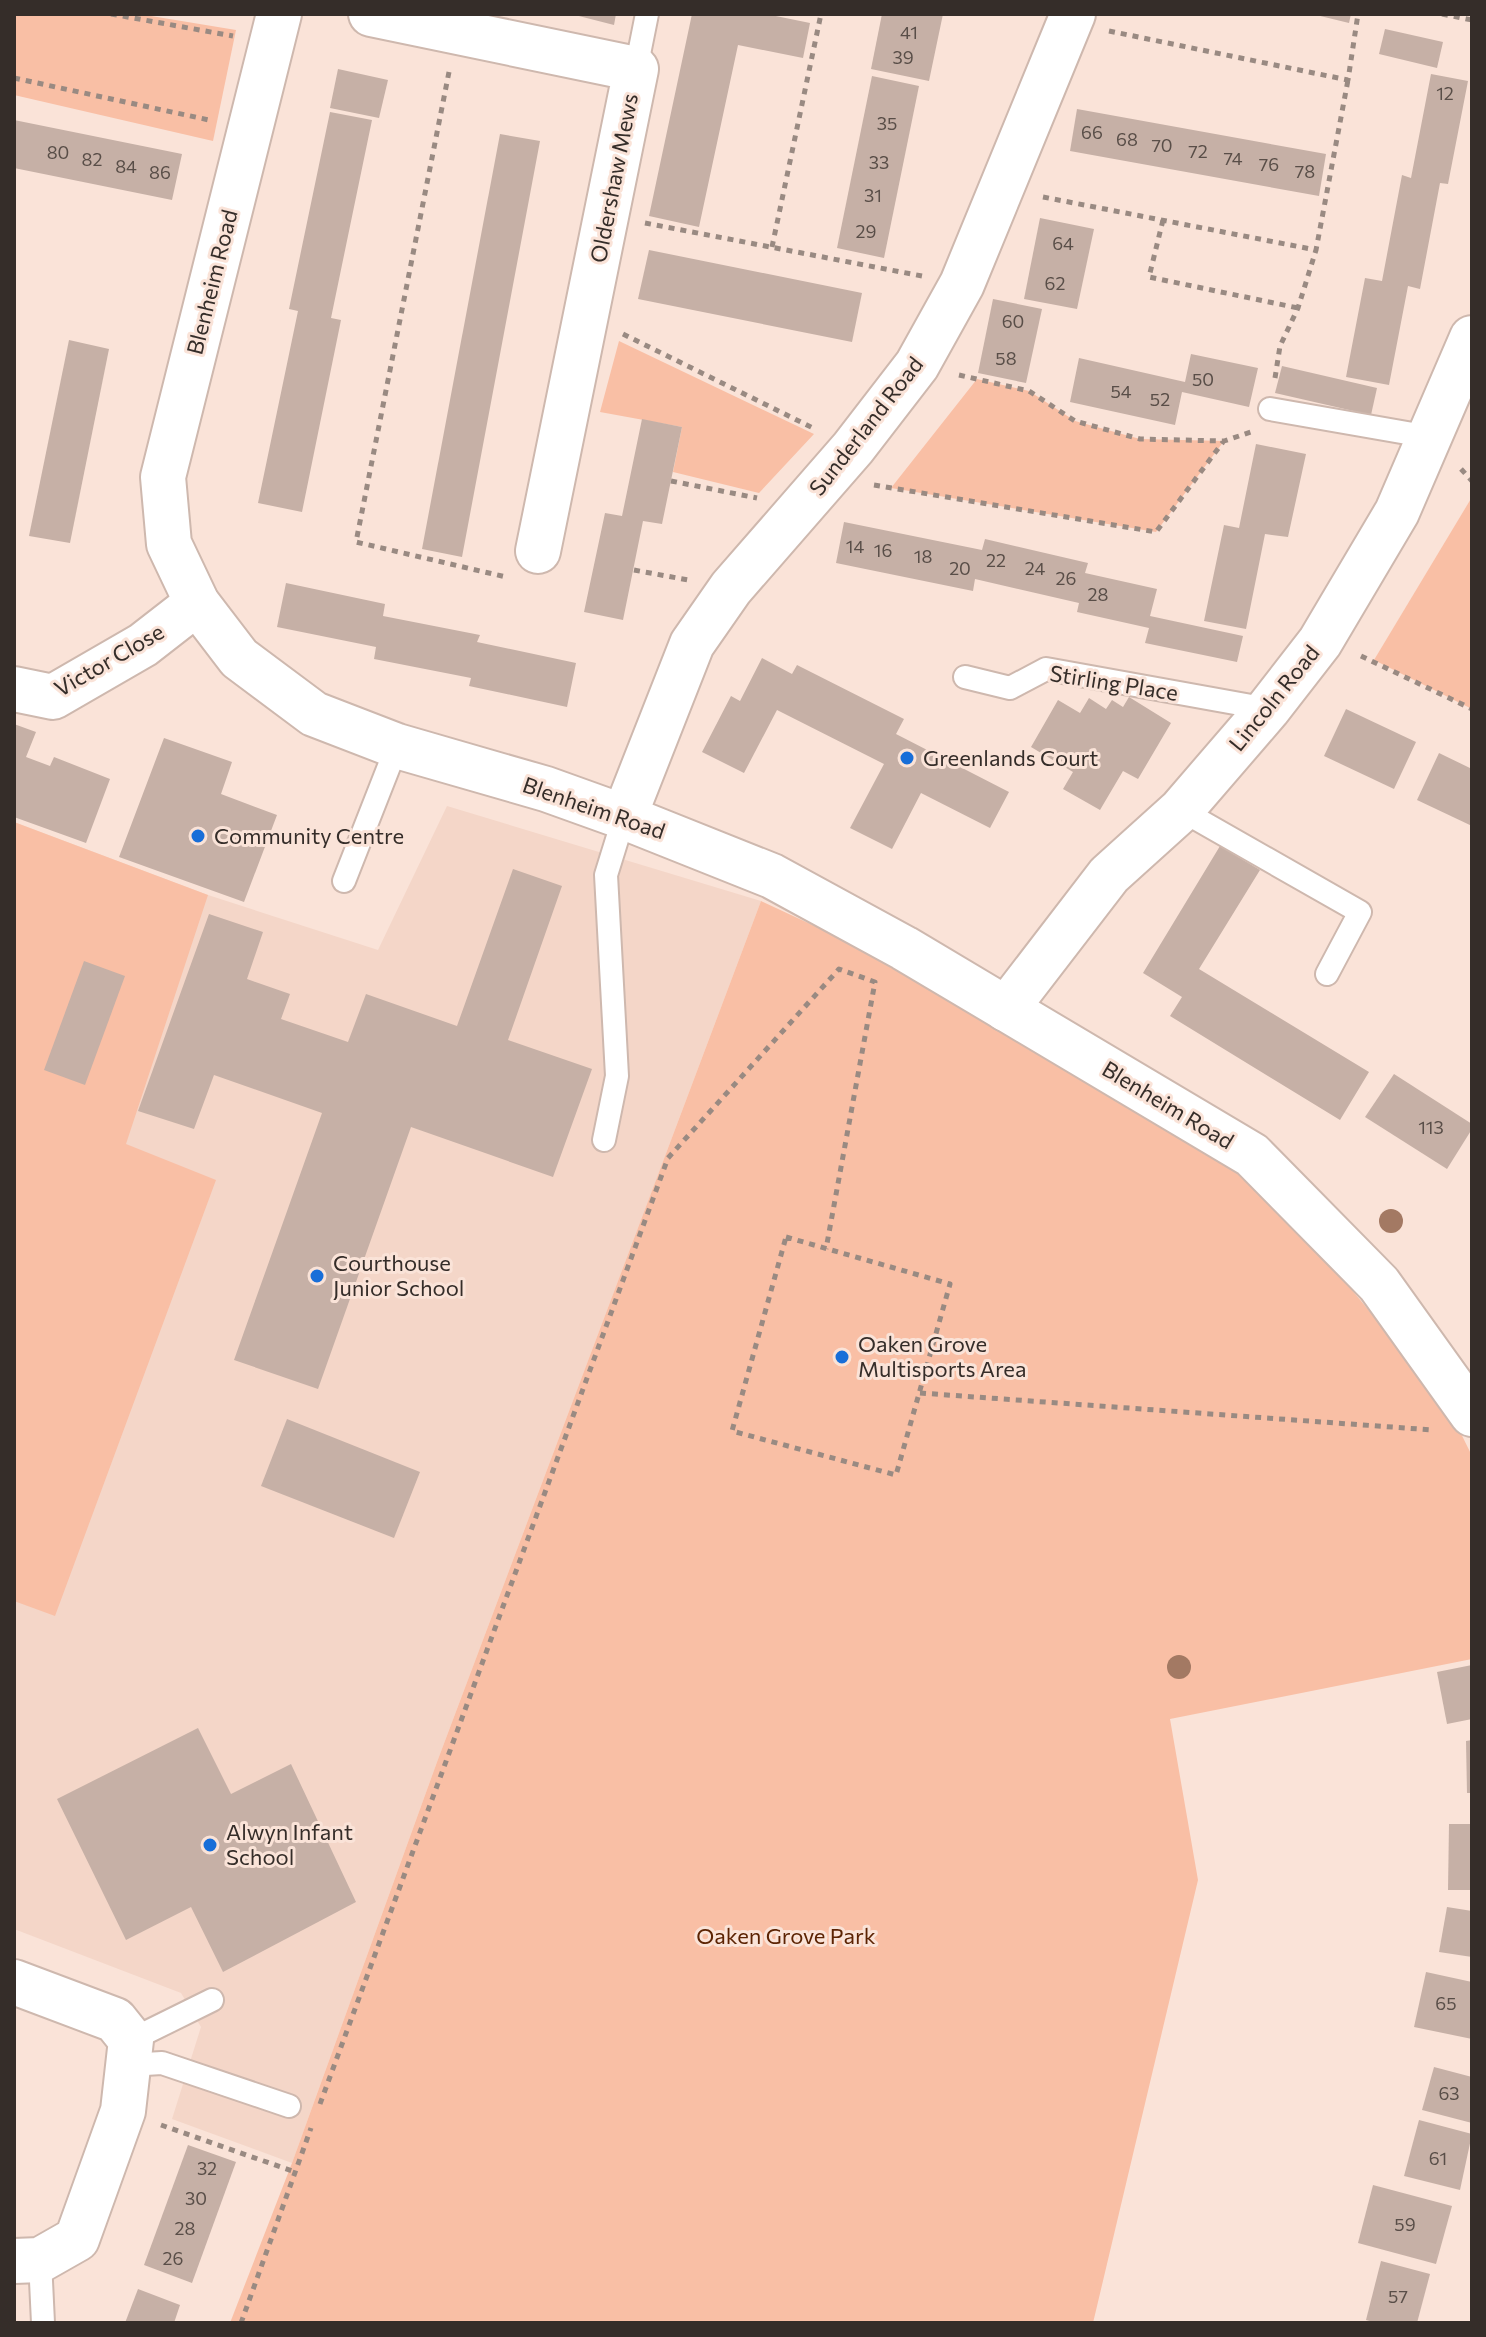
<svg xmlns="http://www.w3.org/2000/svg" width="1486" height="2337" font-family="Commissioner,sans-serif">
	<rect width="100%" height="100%" fill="#fae3d8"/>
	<path fill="#f4d6c8" d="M 447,806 L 761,901 L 437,1762 L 292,2163 L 172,2119 L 201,2027 L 181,1993 L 14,1929 L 14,822 L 208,895 L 378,950 Z"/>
	<g fill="#f9bfa5">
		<path d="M 14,14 L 139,14 L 236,30 L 213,141 L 14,95 Z"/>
		<path d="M 619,341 L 814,434 L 759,493 L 673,472 L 682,427 L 600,412 Z"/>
		<path d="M 977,379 L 1029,391 L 1075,421 L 1140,439 L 1224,441 L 1156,532 L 891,488 Z"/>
		<path d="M 1472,497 L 1472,709 L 1374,660 Z"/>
		<path d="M 14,822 L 208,895 L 126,1144 L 216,1180 L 55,1616 L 14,1601 Z"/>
		<path d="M 761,901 L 965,996 L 1247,1163 L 1447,1405 L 1472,1456 L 1472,1659 L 1170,1719 L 1198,1880 L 1093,2323 L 230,2323 L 292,2163 L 437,1762 Z"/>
	</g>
	<g fill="#c6b0a6">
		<path d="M 571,14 L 616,14 L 614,25 Z"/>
		<path d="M 692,14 L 766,14 L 810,23 L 803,58 L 738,45 L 699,227 L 649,216 Z"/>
		<path d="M 882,14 L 943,14 L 929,81 L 871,69 Z"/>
		<path d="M 1312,14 L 1351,14 L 1349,23 Z"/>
		<path d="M 1385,29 L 1443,42 L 1437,68 L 1379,54 Z"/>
		<path d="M 338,69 L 388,80 L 379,118 L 330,108 Z"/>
		<path d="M 1431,74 L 1468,81 L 1448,184 L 1440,183 L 1420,289 L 1408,286 L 1389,385 L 1346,377 L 1365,278 L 1382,281 L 1402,175 L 1411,178 Z"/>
		<path d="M 872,76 L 919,86 L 884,258 L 837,248 Z"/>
		<path d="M 1077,109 L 1326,154 L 1319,196 L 1070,151 Z"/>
		<path d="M 330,112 L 372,120 L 331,318 L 341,320 L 302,512 L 258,503 L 298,311 L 289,309 Z"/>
		<path d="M 14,120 L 182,154 L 172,200 L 14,168 Z"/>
		<path d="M 500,134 L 540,141 L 462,557 L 422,549 Z"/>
		<path d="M 1040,218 L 1094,229 L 1077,309 L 1024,299 Z"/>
		<path d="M 649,250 L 862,293 L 852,342 L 638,299 Z"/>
		<path d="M 993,299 L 1042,309 L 1026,383 L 978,373 Z"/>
		<path d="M 69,340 L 109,349 L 70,543 L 29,536 Z"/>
		<path d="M 1191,354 L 1258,368 L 1249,407 L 1182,392 L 1175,425 L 1070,402 L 1079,358 L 1185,382 Z"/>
		<path d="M 1282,366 L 1377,388 L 1371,415 L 1275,393 Z"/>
		<path d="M 642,419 L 682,427 L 662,524 L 643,521 L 623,620 L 584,612 L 605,513 L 622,516 Z"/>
		<path d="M 1256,444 L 1306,454 L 1288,537 L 1265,534 L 1246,629 L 1204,621 L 1224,525 L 1239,528 Z"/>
		<path d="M 844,522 L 982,550 L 985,539 L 1088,563 L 1085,573 L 1157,589 L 1150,616 L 1243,636 L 1237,662 L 1145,643 L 1149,628 L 1077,612 L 1079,603 L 975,579 L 973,591 L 836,563 Z"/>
		<path d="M 286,583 L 385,604 L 383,616 L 480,635 L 477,642 L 576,663 L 567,707 L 469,686 L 471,678 L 374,659 L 376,647 L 277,627 Z"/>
		<path d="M 762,658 L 792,674 L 797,665 L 904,719 L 896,734 L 1009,792 L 990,828 L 921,793 L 892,849 L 850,828 L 884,764 L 777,710 L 744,773 L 702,752 L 731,696 L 740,701 Z"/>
		<path d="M 1129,697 L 1171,723 L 1138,779 L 1123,771 L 1100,810 L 1063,789 L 1073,772 L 1031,747 L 1058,700 L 1080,713 L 1089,698 L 1106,709 L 1112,700 L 1123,707 Z"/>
		<path d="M 1346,709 L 1416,742 L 1394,789 L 1324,756 Z"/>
		<path d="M 14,724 L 36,732 L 26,757 L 50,766 L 54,757 L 110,779 L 86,843 L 14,817 Z"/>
		<path d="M 164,738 L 232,762 L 221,794 L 277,815 L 244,902 L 119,857 Z"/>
		<path d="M 1439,753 L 1472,769 L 1472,826 L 1417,800 Z"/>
		<path d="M 1220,846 L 1260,870 L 1199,969 L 1369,1072 L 1340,1120 L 1170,1016 L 1182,997 L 1143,973 Z"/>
		<path d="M 513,869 L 562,886 L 508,1040 L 592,1069 L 553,1177 L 411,1127 L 318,1389 L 234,1360 L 322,1113 L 214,1075 L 194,1129 L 138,1111 L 209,914 L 263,932 L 247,979 L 290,994 L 281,1019 L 348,1042 L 366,994 L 457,1026 Z"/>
		<path d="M 84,961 L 125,976 L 85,1085 L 44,1070 Z"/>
		<path d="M 1394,1074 L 1472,1124 L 1472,1129 L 1447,1169 L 1365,1117 Z"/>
		<path d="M 287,1419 L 420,1472 L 394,1538 L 261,1486 Z"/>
		<path d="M 1472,1665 L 1472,1719 L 1447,1724 L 1437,1672 Z"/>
		<path d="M 198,1728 L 231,1794 L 291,1764 L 356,1902 L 223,1972 L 191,1907 L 126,1940 L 57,1799 Z"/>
		<path d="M 1472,1740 L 1472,1793 L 1467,1793 L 1466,1741 Z"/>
		<path d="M 1449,1824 L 1472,1824 L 1472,1890 L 1448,1890 Z"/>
		<path d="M 1447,1907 L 1472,1911 L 1472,1957 L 1439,1952 Z"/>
		<path d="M 1426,1972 L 1472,1982 L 1472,2039 L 1414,2027 Z"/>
		<path d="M 1434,2067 L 1472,2077 L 1472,2123 L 1422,2110 Z"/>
		<path d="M 1419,2120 L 1472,2134 L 1460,2190 L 1404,2176 Z"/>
		<path d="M 188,2145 L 236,2162 L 192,2283 L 144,2265 Z"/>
		<path d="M 1373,2185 L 1452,2206 L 1436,2264 L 1358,2243 Z"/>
		<path d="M 1381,2261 L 1430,2274 L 1417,2323 L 1377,2323 L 1366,2320 Z"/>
		<path d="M 138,2289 L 180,2305 L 174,2323 L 125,2323 Z"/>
	</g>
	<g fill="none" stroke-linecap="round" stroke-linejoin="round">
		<g stroke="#ceb8ae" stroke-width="26">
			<g id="lane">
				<path d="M 636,69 L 647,14"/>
				<path d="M 1270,409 L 1430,437"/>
				<path d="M 965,677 L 1010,688 L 1046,669 L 1268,709"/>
				<path d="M 1181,810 L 1360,912 L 1327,974"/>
				<path d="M 344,881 L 397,746"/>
				<path d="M 604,1140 L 617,1076 L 606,875 L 624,817"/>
				<path d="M 131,2040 L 212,2000"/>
				<path d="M 128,2065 L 162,2063 L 289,2106"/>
				<path d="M 40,2260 L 43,2323"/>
			</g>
		</g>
		<g stroke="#ceb8ae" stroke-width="48">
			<g id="street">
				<path d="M 279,14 L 163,477 L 169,544 L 197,603 L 239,658 L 314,714 L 397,746 L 546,789 L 624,817 L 772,876 L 904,948 L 1252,1155 L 1379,1284 L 1472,1414"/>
				<path d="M 371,14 L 636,69 L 538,551"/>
				<path d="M 14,689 L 53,697 L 143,645 L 197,603"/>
				<path d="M 624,817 L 692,644 L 731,588 L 853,448 L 917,365 L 962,284 L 1073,14"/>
				<path d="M 1006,1009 L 1109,875 L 1181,810 L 1268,709 L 1320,642 L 1397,512 L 1472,338"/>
				<path d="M 14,1982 L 115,2020 L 131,2040 L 123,2111 L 77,2239 L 40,2260 L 14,2261"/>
			</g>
		</g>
		<g stroke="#998a82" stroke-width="5" stroke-dasharray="6 6" stroke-linecap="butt">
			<path d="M 111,14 L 233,36"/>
			<path d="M 1442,14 L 1472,20"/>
			<path d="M 1109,31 L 1348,80 L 1358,14"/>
			<path d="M 449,72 L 356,542 L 506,577"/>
			<path d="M 14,78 L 209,120"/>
			<path d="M 1043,197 L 1316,250 L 1348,80"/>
			<path d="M 1163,220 L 1149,277 L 1298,308"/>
			<path d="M 645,223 L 922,276"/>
			<path d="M 772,247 L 821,14"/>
			<path d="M 623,334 L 815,429"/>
			<path d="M 959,375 L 1029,391 L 1075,421 L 1140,439 L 1224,441 L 1251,432"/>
			<path d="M 1275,378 L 1280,346 L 1298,308 L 1316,250"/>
			<path d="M 1461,469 L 1472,481"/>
			<path d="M 671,481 L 757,498"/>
			<path d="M 874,485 L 1156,532 L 1223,442"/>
			<path d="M 634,570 L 688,580"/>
			<path d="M 1361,656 L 1472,709"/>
			<path d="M 786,1237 L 950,1284 L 896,1475 L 732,1431 Z"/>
			<path d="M 920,1393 L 1433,1430"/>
			<path d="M 320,2104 L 668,1158 L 839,969 L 875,982 L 826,1249"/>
			<path d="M 161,2125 L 295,2172"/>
			<path d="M 241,2323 L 311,2128"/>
		</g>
		<use href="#lane" stroke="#fff" stroke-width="22"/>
		<use href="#street" stroke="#fff" stroke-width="44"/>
	</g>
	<g fill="#a37963">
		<circle cx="1391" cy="1221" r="12"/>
		<circle cx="1179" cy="1667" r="12"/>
	</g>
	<g fill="#186ed8" stroke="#fae3d8" stroke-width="3">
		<circle cx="907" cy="758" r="8"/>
		<circle cx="198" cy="836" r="8"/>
		<circle cx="317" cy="1276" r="8"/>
		<circle cx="842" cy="1357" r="8"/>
		<circle cx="210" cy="1845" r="8"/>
	</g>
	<g text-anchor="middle" stroke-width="6" stroke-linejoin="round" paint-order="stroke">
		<g font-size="18" fill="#594e48">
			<text x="909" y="39">41</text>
			<text x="903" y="64">39</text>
			<text x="1445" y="100">12</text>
			<text x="887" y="130">35</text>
			<text x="1092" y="139">66</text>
			<text x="1127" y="146">68</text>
			<text x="1162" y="152">70</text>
			<text x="1198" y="158">72</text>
			<text x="58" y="159">80</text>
			<text x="1233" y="165">74</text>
			<text x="92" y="166">82</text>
			<text x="879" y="169">33</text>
			<text x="1269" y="171">76</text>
			<text x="126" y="173">84</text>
			<text x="1305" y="178">78</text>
			<text x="160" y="179">86</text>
			<text x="873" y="202">31</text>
			<text x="866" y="238">29</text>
			<text x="1063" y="250">64</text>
			<text x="1055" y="290">62</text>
			<text x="1013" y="328">60</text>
			<text x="1006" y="365">58</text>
			<text x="1203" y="386">50</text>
			<text x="1121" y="398">54</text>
			<text x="1160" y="406">52</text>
			<text x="855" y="553">14</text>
			<text x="883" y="557">16</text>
			<text x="923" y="563">18</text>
			<text x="996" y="567">22</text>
			<text x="960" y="575">20</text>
			<text x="1035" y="575">24</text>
			<text x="1066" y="585">26</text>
			<text x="1098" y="601">28</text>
			<text x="1431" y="1134">113</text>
			<text x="1446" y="2010">65</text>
			<text x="1449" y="2100">63</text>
			<text x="1438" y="2165">61</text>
			<text x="207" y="2175">32</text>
			<text x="196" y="2205">30</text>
			<text x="1405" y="2231">59</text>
			<text x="185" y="2235">28</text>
			<text x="173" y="2265">26</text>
			<text x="1398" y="2303">57</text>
		</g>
		<g font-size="22" fill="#352d29" stroke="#fae3d8">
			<text transform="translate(614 178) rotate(-79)" y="8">Oldershaw Mews</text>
			<text transform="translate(212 282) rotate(-76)" y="8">Blenheim Road</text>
			<text transform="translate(866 426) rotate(-52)" y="8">Sunderland Road</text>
			<text transform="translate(109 660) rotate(-30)" y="8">Victor Close</text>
			<text transform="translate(1114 683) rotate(9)" y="8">Stirling Place</text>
			<text transform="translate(1274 698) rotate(-51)" y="8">Lincoln Road</text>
			<text transform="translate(594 808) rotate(19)" y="8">Blenheim Road</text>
			<text transform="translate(1168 1105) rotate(31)" y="8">Blenheim Road</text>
		</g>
		<g font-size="22" fill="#352d29" stroke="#fae3d8" text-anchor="start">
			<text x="923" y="766">Greenlands Court</text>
			<text x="214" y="844">Community Centre</text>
			<text x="333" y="1271">Courthouse<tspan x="333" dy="25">Junior School</tspan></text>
			<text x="858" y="1352">Oaken Grove<tspan x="858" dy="25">Multisports Area</tspan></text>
			<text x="226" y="1840">Alwyn Infant<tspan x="226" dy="25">School</tspan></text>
		</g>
		<g font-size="22" fill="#5c2303" stroke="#fae3d8">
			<text x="786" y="1944">Oaken Grove Park</text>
		</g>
	</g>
	<rect width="1486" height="2337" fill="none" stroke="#352d29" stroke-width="32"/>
</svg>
